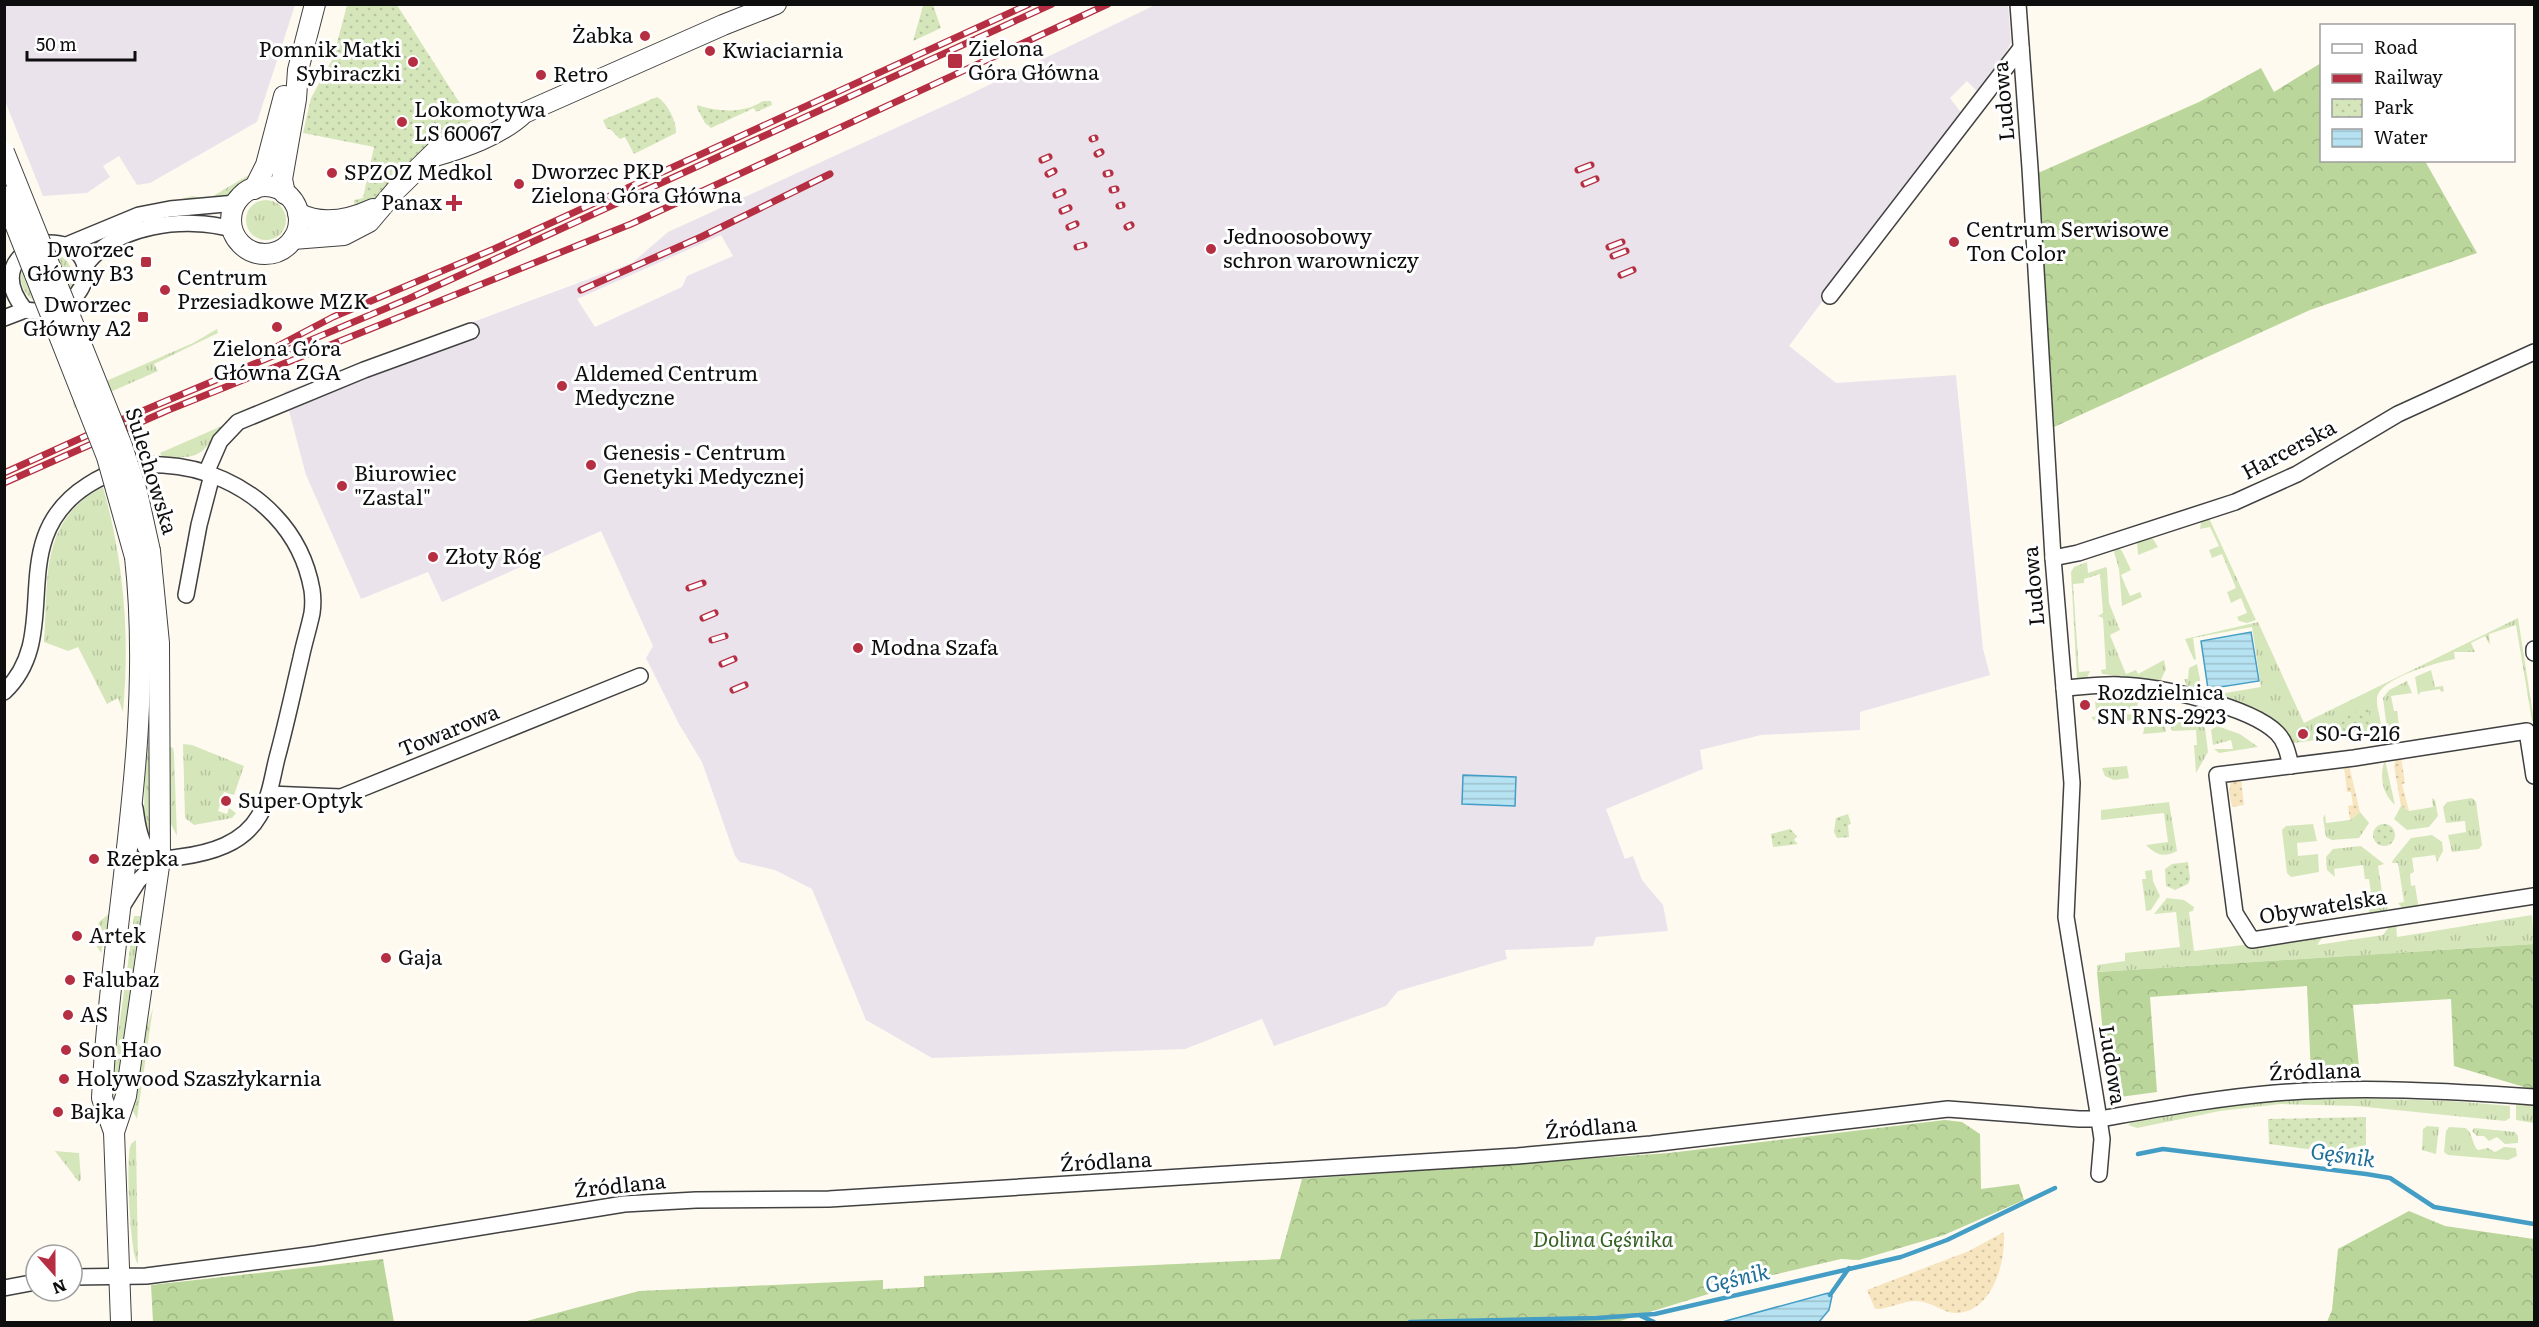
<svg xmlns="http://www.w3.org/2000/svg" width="2539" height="1327" font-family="Literata,serif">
	<defs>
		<pattern id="grass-tufts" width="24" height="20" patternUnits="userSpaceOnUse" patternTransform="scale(1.5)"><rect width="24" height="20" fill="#d6e6bb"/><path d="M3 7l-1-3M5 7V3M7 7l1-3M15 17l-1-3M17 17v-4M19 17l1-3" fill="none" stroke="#b6c4a0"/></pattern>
		<pattern id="forest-crowns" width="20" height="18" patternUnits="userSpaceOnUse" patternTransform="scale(1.5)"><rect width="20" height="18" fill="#bbd69b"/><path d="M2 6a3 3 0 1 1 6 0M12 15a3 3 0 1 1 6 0" fill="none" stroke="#a0b684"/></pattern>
		<pattern id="sand-dots" width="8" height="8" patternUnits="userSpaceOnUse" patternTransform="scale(1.5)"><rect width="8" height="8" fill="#f7e5bf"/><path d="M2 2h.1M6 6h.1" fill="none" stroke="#d3c3a3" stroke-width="1.8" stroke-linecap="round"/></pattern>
		<pattern id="park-dots" width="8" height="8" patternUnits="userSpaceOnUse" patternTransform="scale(1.5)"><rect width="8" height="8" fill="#d6e6bb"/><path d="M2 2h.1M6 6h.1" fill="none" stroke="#b6c4a0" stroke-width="1.8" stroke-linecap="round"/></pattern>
		<pattern id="water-rules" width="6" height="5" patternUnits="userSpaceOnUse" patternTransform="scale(1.5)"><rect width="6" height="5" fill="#b7e2f2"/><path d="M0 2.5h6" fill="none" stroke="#9cc1ce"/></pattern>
	</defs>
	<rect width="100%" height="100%" fill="#fefaf0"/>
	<g fill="#eae3ec" fill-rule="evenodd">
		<path d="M 5,4 L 295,4 L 295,5 L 257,122 L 150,183 L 137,185 L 119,156 L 103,166 L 110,177 L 87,193 L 43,196 L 5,101 Z"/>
		<path d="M 1155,5 L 2008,5 L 2011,42 L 2000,66 L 1980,94 L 1967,81 L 1950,98 L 1962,114 L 1789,346 L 1836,383 L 1956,375 L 1983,649 L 1990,675 L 1860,712 L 1860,730 L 1761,735 L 1700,750 L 1703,769 L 1606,809 L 1625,859 L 1633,856 L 1642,880 L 1663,905 L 1668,931 L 1596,937 L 1593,946 L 1505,950 L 1507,959 L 1398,991 L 1386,1006 L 1274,1046 L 1262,1019 L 1185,1049 L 932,1058 L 866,1020 L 812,889 L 775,870 L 740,862 L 735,856 L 702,762 L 679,724 L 646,658 L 653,646 L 601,531 L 442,602 L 428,572 L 361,599 L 306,475 L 284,392 L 632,263 L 668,232 L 968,95 ZM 721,235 L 733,256 L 687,276 L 682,287 L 595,327 L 577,299 Z"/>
	</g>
	<g fill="url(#grass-tufts)">
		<path d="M 266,152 L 257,176 L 233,196 L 156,207 L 192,196 L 208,199 L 252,173 L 256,169 L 258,158 Z"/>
		<circle cx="266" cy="220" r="20"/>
		<circle cx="47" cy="278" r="26"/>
		<path d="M 217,329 L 218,333 L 154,364 L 158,371 L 74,408 L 72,396 L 193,343 Z"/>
		<path d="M 224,425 C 200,455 202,459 163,457 L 160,453 Z"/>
		<path d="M 103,487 C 124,562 130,634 123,712 L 118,698 L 107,704 L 78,647 L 68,651 L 44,642 C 49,581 38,520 103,487 Z"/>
		<path d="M 2208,516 L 2256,620 L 2247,623 L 2239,621 L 2237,617 L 2247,613 L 2241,598 L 2231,603 L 2227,592 L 2236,588 L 2222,554 L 2212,558 L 2209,550 L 2219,546 L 2210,527 L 2200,529 L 2201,522 Z"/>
		<path d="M 2146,537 L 2153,539 L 2158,547 L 2138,555 L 2137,542 Z"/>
		<path d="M 2117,547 L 2122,551 L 2131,570 L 2121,575 L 2130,596 L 2140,592 L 2142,597 L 2122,606 L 2119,569 L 2114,552 Z"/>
		<path d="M 2087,562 L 2088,573 L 2106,567 L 2107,569 L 2109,603 L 2120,630 L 2110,635 L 2126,674 L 2136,670 L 2138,674 L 2164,660 L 2166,669 L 2160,682 L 2102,674 L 2101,670 L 2106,669 L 2103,618 L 2098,616 L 2103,613 L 2100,574 L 2084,579 L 2084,583 L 2073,584 L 2079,672 L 2090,671 L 2087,678 L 2077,679 L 2071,572 L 2074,567 Z"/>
		<path d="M 2518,618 L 2534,721 L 2532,721 L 2516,625 L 2489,634 L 2490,645 L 2485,636 L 2471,643 L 2475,652 L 2454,652 L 2455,659 C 2439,662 2378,678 2377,699 C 2376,709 2383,721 2380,731 L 2294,743 C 2266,703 2234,700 2189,690 L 2184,679 L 2188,679 L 2189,668 L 2197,664 L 2202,690 L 2219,694 L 2261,687 L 2252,627 L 2193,638 L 2196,659 L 2194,660 L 2185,639 L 2258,622 L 2304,723 Z"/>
		<path d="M 2431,670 L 2435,687 L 2443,686 L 2444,691 L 2441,692 L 2440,689 L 2421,692 L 2418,695 L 2415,677 Z"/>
		<path d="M 2407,681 L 2412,693 L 2391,696 L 2394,711 L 2397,711 L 2401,739 L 2393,740 L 2388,737 L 2383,698 L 2389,690 Z"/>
		<path d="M 2114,700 L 2138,702 L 2137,709 L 2096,710 L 2095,701 Z"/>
		<path d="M 2134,714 L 2137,720 L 2097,723 L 2091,717 Z"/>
		<path d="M 2147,716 L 2164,720 L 2166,732 L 2143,734 Z"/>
		<path d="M 2174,719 L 2198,722 L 2205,728 L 2208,752 L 2196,773 L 2194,745 L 2197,745 L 2196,730 L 2172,731 L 2170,723 Z"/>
		<path d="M 2217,726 L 2240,734 L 2258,747 L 2219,753 L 2214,749 L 2233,749 L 2231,740 L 2213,745 L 2211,730 Z"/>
		<path d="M 183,744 L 192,745 L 244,766 L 234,795 L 224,792 L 218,811 L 227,814 L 229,808 L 236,813 L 232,818 L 194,825 L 185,818 Z"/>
		<path d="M 151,746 L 150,844 L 144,821 L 145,748 Z"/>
		<path d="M 168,746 L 173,748 L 174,754 L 177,836 L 169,820 Z"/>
		<path d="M 2385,760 L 2395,805 C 2382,794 2379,775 2385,760 Z"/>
		<path d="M 2127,766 L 2129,778 L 2114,780 L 2105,776 L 2102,768 Z"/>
		<path d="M 2432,798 L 2435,800 L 2438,816 L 2429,827 L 2407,830 L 2394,819 L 2401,806 L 2409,811 L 2433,807 Z"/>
		<path d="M 2472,798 L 2476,802 L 2482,845 L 2479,849 L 2452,852 L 2448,835 L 2466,832 L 2465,821 L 2446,823 L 2443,807 L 2447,802 Z"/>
		<path d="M 2169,802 L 2177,851 C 2164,858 2156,855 2146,845 L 2168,842 L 2164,813 L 2101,820 L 2101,810 Z"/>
		<path d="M 2360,812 L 2369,823 L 2359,838 L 2332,840 L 2326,837 L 2323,818 L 2325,814 L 2326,823 L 2350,820 Z"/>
		<path d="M 2313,824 L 2317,841 L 2297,843 L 2298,856 L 2318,854 L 2319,872 L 2291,877 L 2287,873 L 2282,830 L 2286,826 Z"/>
		<path d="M 2432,835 L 2442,842 L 2443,851 L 2437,862 L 2435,855 L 2412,858 L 2414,872 L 2410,874 L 2411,886 L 2415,885 L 2419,910 L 2404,910 L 2398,903 L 2404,902 L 2398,863 L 2392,863 L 2393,860 L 2411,838 Z"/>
		<path d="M 2361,846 L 2384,864 L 2378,866 L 2384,905 L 2389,904 L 2385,913 L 2370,917 L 2367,893 L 2371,893 L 2369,879 L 2365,879 L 2363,865 L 2334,869 L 2335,877 L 2327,870 L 2326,857 L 2333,849 Z"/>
		<path d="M 2152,870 L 2153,881 L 2160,896 L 2151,910 L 2146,911 L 2142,879 L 2146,879 L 2145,871 Z"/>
		<path d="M 2167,898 L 2184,900 L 2194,907 L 2193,911 L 2189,912 L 2194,951 L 2324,935 L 2317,945 L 2383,935 L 2391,924 L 2396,923 L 2397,937 L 2532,915 L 2534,944 L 2097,972 L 2097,965 L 2125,961 L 2125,953 L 2180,947 L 2176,912 L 2154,914 Z"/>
		<path d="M 110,913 L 101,953 L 96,945 L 99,922 Z"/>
		<path d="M 134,916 L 145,916 L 118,1100 L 111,1104 C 115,1041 127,979 134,916 Z"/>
		<path d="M 153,1008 L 137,1118 L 137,1119 L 133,1111 L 142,1042 Z"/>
		<path d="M 2318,1097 L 2451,1101 L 2510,1106 L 2510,1118 L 2505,1121 L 2356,1106 L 2281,1104 L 2220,1111 L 2137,1128 L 2128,1125 C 2153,1105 2282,1099 2318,1097 Z"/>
		<path d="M 2516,1103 L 2534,1104 L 2534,1123 L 2516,1120 Z"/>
		<path d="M 2427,1126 L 2439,1127 L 2436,1154 L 2422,1150 L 2423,1129 Z"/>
		<path d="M 2449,1127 L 2466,1128 C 2474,1136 2472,1145 2478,1150 L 2488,1148 L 2495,1152 L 2504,1147 L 2516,1148 L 2517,1156 L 2508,1160 L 2448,1155 L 2444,1152 L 2446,1131 Z"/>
		<path d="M 2474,1128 L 2515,1132 L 2518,1136 L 2518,1143 L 2505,1144 L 2497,1137 L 2489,1141 L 2484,1136 L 2477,1136 L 2472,1131 Z"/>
		<path d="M 136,1140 L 138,1264 C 130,1254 126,1162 130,1147 C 131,1143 133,1142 136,1140 Z"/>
		<path d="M 55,1151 L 79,1153 L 81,1179 L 79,1182 Z"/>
	</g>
	<g fill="url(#forest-crowns)">
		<path d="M 2321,63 L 2322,160 L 2425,161 L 2477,253 L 2310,310 L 2054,427 L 2038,173 L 2199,102 L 2261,68 L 2274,92 Z"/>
		<path d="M 2534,944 L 2534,1090 L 2454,1066 L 2451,999 L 2353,1005 L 2360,1077 L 2311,1074 L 2307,986 L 2150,997 L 2157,1092 L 2120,1097 L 2108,1085 L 2097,972 Z"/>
		<path d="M 1945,1120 L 1962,1122 L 1980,1134 L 1981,1189 L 2019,1184 L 2024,1200 L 1944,1235 L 1859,1260 L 1841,1259 L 1764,1277 L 1617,1322 L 523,1322 L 639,1291 L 883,1280 L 883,1289 L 924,1287 L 924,1276 L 1280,1259 L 1302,1179 L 1669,1153 Z"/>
		<path d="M 2409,1211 L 2445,1226 L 2534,1239 L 2534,1322 L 2327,1322 L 2332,1310 L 2338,1249 Z"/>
		<path d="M 383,1259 L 394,1322 L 153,1322 L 151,1285 Z"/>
	</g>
	<g fill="url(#sand-dots)">
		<path d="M 2401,757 L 2405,783 L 2402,784 L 2409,811 L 2401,806 L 2394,766 L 2396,758 Z"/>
		<path d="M 2349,765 L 2360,812 L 2350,820 L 2348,806 L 2353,805 L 2351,792 L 2347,792 L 2344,766 Z"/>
		<path d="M 2241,779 L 2244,805 L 2232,807 L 2229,792 L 2231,782 Z"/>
		<path d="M 2004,1232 C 2006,1261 1993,1312 1956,1313 C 1943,1313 1931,1301 1916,1301 C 1903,1301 1889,1309 1875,1309 L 1867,1290 L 1969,1251 Z"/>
	</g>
	<g fill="url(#park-dots)">
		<path d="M 347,5 L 397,5 L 461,105 L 472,108 L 476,114 L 476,118 L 436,141 L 373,201 L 355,212 L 354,200 L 363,198 L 374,147 L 303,133 L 311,98 L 333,58 Z"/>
		<path d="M 933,5 L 941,28 L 913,41 L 923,6 Z"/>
		<path d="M 657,97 C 667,102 677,122 676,133 L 634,154 L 625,137 L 620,139 L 610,129 L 607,129 L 603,120 Z"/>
		<path d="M 763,101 L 771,101 L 772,105 L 756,112 L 754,108 L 711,128 L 705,123 L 697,108 L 697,105 C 718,112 744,114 763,101 Z"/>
		<path d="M 2368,706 L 2371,724 L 2338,729 L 2336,721 Z"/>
		<path d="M 1848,814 L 1851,824 L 1848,825 L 1849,837 L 1837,838 L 1834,832 L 1836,818 Z"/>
		<circle cx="2384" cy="835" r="11"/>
		<path d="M 1790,829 L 1797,836 L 1794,840 L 1798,844 L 1773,847 L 1771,834 Z"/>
		<path d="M 2188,862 L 2190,879 L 2188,884 L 2175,890 L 2166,886 L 2165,869 L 2172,864 Z"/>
		<path d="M 2366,1117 L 2366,1145 L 2331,1152 L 2269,1144 L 2268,1119 Z"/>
	</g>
	<g fill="url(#water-rules)" stroke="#439dc5" stroke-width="1.5">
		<path d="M 2251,632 L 2259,681 L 2208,689 L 2201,641 Z"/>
		<path d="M 1463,775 L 1516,777 L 1515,806 L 1462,804 Z"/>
		<path d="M 1828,1293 L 1832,1296 L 1829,1310 L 1819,1322 L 1722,1322 Z"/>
	</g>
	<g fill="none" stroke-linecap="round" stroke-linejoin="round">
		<g stroke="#439dc5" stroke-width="4.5">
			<path d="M 2138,1154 L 2163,1149 L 2366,1174 L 2390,1178 L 2434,1207 L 2534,1224"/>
			<path d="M 1830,1295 L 1849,1268"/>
			<path d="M 1641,1316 L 1654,1322"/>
			<path d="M 1410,1322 L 1597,1318 L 1655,1314 L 1901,1257 L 1947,1240 L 2055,1188"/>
		</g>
		<g stroke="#414141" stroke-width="18">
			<g id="minor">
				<path d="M 2018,4 L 2030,168 L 2053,558 L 2072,783 L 2066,917 L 2099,1119 L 2102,1139 L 2099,1174"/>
				<path d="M 49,243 C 108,243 92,320 25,310 C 0,279 10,252 49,243 Z"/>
				<path d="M 69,244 L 139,215 L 170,209 L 236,203"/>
				<path d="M 85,266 C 115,224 186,216 232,229"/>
				<path d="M 1830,296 L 2021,48"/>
				<path d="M 4,318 L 25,310"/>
				<path d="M 206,473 L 220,441 L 238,422 L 364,370 L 471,331"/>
				<path d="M 2053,558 L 2078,553 L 2235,502 L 2297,474 L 2398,414 L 2534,352"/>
				<path d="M 186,595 L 199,525 L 212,475"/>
				<path d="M 2534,649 L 2534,653"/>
				<path d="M 2064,688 C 2083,687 2101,684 2120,685 C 2158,686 2250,706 2277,733 C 2286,742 2288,754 2291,766"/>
				<path d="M 4,692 C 66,634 1,540 88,485 C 111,470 135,463 163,465 C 204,467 246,485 275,516 C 294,536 307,562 312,590 C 313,597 313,606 312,613 C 309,628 304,643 301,658 C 293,692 286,725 277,758 C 272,778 270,798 259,816 C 243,844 210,853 180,857 C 171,858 160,861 152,855 C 140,846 137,823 135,808"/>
				<path d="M 2534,776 L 2527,731 L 2354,758 L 2217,775 L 2235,913 L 2252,940 L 2534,896"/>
				<path d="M 269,794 L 341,797 L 640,676"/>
				<path d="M 121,908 L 138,881 L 160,859"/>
				<path d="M 72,1277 L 146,1276 L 316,1254 L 624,1204 L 696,1200 L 829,1199 L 1517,1156 L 1651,1144 L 1948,1109 L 2079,1119 L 2099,1119 C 2157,1109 2216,1098 2275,1093 C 2361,1086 2449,1091 2534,1097"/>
				<path d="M 4,1288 L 36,1282"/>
			</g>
		</g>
		<g stroke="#414141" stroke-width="22">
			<g id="tertiary">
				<path d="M 432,157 C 463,148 501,135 524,113 L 723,25 L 776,4"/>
				<circle cx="265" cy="220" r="34"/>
				<path d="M 254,189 L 266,165 L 284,96"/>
				<path d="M 285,194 L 282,179 L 296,99 L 298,70 L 315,4"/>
				<path d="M 298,213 C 322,226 349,220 373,209"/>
				<path d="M 293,239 L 344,235 L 369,222 L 396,190 L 440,147"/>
				<path d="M 114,1132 L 126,1096 L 160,859 L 159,643 L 150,551"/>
				<path d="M 121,1322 L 114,1132 L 102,1098 C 111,918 155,737 135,557"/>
			</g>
		</g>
		<use href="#minor" stroke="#fff" stroke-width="15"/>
		<use href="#tertiary" stroke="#fff" stroke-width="20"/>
		<g stroke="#b52e42" stroke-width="7">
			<g id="rail">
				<path d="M 1092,139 L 1095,138"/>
				<path d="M 1097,154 L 1101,152"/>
				<path d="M 1042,160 L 1049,157"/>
				<path d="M 1578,170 L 1591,165"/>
				<path d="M 1048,174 L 1054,171"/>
				<path d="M 1106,174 L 1110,173"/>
				<path d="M 1584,184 L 1596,179"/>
				<path d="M 1112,190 L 1116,189"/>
				<path d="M 1056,195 L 1063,192"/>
				<path d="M 1119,206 L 1122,205"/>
				<path d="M 1062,211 L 1069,208"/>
				<path d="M 1069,227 L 1076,224"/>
				<path d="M 1127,227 L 1131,225"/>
				<path d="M 1077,247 L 1084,245"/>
				<path d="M 1609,247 L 1622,242"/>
				<path d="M 1613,256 L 1626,251"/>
				<path d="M 1621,275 L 1633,270"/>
				<path d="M 581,290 L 701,237 L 830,174"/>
				<path d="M 276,347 L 333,317 L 494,249 L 1029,4"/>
				<path d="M 4,473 L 121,420 L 408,299 L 1052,4"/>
				<path d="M 4,483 L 166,411 L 631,224 L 1108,4"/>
				<path d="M 689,588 L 703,583"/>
				<path d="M 703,618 L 715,613"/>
				<path d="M 712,640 L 725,636"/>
				<path d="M 722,664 L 734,659"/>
				<path d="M 733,690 L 745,685"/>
			</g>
		</g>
		<use href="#rail" stroke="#fff" stroke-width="4.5" stroke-dasharray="14" stroke-linecap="butt"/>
		<g stroke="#414141" stroke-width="22" stroke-linecap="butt">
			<g id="tertiary-bridge">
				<path d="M 4,152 L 122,446 L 137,492 L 150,551"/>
				<path d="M 4,196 L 107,457 L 135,557"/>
			</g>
		</g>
		<use href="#tertiary-bridge" stroke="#fff" stroke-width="20"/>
	</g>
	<g fill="#b52e42" stroke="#fff" stroke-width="2">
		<circle cx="645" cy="36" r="6"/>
		<circle cx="710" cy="51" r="6"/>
		<rect x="947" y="53" width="16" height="16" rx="3"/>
		<circle cx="413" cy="62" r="6"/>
		<circle cx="541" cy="75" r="6"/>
		<circle cx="402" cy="122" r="6"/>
		<circle cx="332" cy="173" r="6"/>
		<circle cx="519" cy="184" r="6"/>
		<path d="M451 194h6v6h6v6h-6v6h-6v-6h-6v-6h6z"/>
		<circle cx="1954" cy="242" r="6"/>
		<circle cx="1211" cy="249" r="6"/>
		<rect x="140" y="256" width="12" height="12" rx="3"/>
		<circle cx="165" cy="290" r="6"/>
		<rect x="137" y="311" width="12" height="12" rx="3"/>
		<circle cx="277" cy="327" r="6"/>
		<circle cx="562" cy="386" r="6"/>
		<circle cx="591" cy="465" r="6"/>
		<circle cx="342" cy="486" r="6"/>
		<circle cx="433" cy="557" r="6"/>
		<circle cx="858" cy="648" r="6"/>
		<circle cx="2085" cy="705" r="6"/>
		<circle cx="2303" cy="734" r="6"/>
		<circle cx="226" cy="801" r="6"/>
		<circle cx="94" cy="859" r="6"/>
		<circle cx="77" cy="936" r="6"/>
		<circle cx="386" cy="958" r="6"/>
		<circle cx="70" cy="980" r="6"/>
		<circle cx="68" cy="1015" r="6"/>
		<circle cx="66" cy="1050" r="6"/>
		<circle cx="64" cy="1079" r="6"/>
		<circle cx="58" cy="1112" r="6"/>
	</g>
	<g text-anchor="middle" stroke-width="6" stroke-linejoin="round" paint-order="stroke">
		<g font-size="21" fill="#0e0e0e" stroke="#fff" text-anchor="start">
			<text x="633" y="43" text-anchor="end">Żabka</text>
			<text x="968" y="56">Zielona<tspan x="968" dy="24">Góra Główna</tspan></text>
			<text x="401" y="57" text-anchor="end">Pomnik Matki<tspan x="401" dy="24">Sybiraczki</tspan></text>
			<text x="722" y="58">Kwiaciarnia</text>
			<text x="553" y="82">Retro</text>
			<text x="414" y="117">Lokomotywa<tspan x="414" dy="24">LS 60067</tspan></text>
			<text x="531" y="179">Dworzec PKP<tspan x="531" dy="24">Zielona Góra Główna</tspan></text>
			<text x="344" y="180">SPZOZ Medkol</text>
			<text x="442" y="210" text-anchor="end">Panax</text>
			<text x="1966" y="237">Centrum Serwisowe<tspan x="1966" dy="24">Ton Color</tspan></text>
			<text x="1223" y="244">Jednoosobowy<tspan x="1223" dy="24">schron warowniczy</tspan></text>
			<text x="134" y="257" text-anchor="end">Dworzec<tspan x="134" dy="24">Główny B3</tspan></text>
			<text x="177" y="285">Centrum<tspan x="177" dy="24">Przesiadkowe MZK</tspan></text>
			<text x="131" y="312" text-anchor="end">Dworzec<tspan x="131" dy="24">Główny A2</tspan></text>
			<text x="277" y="356" text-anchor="middle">Zielona Góra<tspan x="277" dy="24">Główna ZGA</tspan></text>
			<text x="574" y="381">Aldemed Centrum<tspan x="574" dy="24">Medyczne</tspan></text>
			<text x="603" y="460">Genesis - Centrum<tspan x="603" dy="24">Genetyki Medycznej</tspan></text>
			<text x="354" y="481">Biurowiec<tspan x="354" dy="24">"Zastal"</tspan></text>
			<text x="445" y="564">Złoty Róg</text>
			<text x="870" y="655">Modna Szafa</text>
			<text x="2097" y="700">Rozdzielnica<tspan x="2097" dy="24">SN RNS-2923</tspan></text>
			<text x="2315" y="741">S0-G-216</text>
			<text x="238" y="808">Super Optyk</text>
			<text x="106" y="866">Rzepka</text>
			<text x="89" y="943">Artek</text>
			<text x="398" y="965">Gaja</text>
			<text x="82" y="987">Falubaz</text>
			<text x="80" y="1022">AS</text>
			<text x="78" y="1057">Son Hao</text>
			<text x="76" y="1086">Holywood Szaszłykarnia</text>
			<text x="70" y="1119">Bajka</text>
		</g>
		<g font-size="21" fill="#0e0e0e" stroke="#fff">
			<text transform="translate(2004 101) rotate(-95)" y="7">Ludowa</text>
			<text transform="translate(2289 450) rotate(-28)" y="7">Harcerska</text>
			<text transform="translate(151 471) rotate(73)" y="7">Sulechowska</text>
			<text transform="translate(2034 586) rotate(-95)" y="7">Ludowa</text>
			<text transform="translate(449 731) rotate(-22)" y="7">Towarowa</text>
			<text transform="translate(2323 907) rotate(-9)" y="7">Obywatelska</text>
			<text transform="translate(2112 1065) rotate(81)" y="7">Ludowa</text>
			<text transform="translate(2315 1072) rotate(-2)" y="7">Źródlana</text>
			<text transform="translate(1591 1128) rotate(-5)" y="7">Źródlana</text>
			<text transform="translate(1106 1162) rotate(-3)" y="7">Źródlana</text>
			<text transform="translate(620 1186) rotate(-6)" y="7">Źródlana</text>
		</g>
		<g font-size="21" font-style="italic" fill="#356222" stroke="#fff">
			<text x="1603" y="1247">Dolina Gęśnika</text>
		</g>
		<g font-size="22" font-style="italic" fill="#1f6f98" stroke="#fff">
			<text transform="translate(2343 1155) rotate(8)" y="8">Gęśnik</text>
			<text transform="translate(1737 1278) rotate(-13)" y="8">Gęśnik</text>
		</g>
	</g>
	<rect width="2539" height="1327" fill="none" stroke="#0e0e0e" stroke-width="12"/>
	<rect x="2320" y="24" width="195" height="138" fill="#ffffff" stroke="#9f9f9f" stroke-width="1.5"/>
	<rect x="2332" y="44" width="30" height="9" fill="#ffffff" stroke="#9f9f9f" stroke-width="1.5"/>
	<text x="2374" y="54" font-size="18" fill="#0e0e0e">Road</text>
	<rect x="2332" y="74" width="30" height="9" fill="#b52e42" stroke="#9f9f9f" stroke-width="1.5"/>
	<text x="2374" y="84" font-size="18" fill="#0e0e0e">Railway</text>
	<rect x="2332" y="99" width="30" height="18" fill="url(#park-dots)" stroke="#9f9f9f" stroke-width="1.5"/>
	<text x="2374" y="114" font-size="18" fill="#0e0e0e">Park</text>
	<rect x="2332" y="129" width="30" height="18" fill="url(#water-rules)" stroke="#9f9f9f" stroke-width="1.5"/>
	<text x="2374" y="144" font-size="18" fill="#0e0e0e">Water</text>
	<g transform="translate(54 1273) rotate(159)"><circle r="28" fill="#ffffff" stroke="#9f9f9f" stroke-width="1.5"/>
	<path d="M0-4.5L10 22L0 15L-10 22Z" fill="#b52e42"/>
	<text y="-9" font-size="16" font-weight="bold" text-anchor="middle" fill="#0e0e0e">N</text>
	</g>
	<path d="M27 51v9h108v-9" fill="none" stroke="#0e0e0e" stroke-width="3"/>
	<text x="36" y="51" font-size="18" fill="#0e0e0e" stroke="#ffffff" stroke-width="4.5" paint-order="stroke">50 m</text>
</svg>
